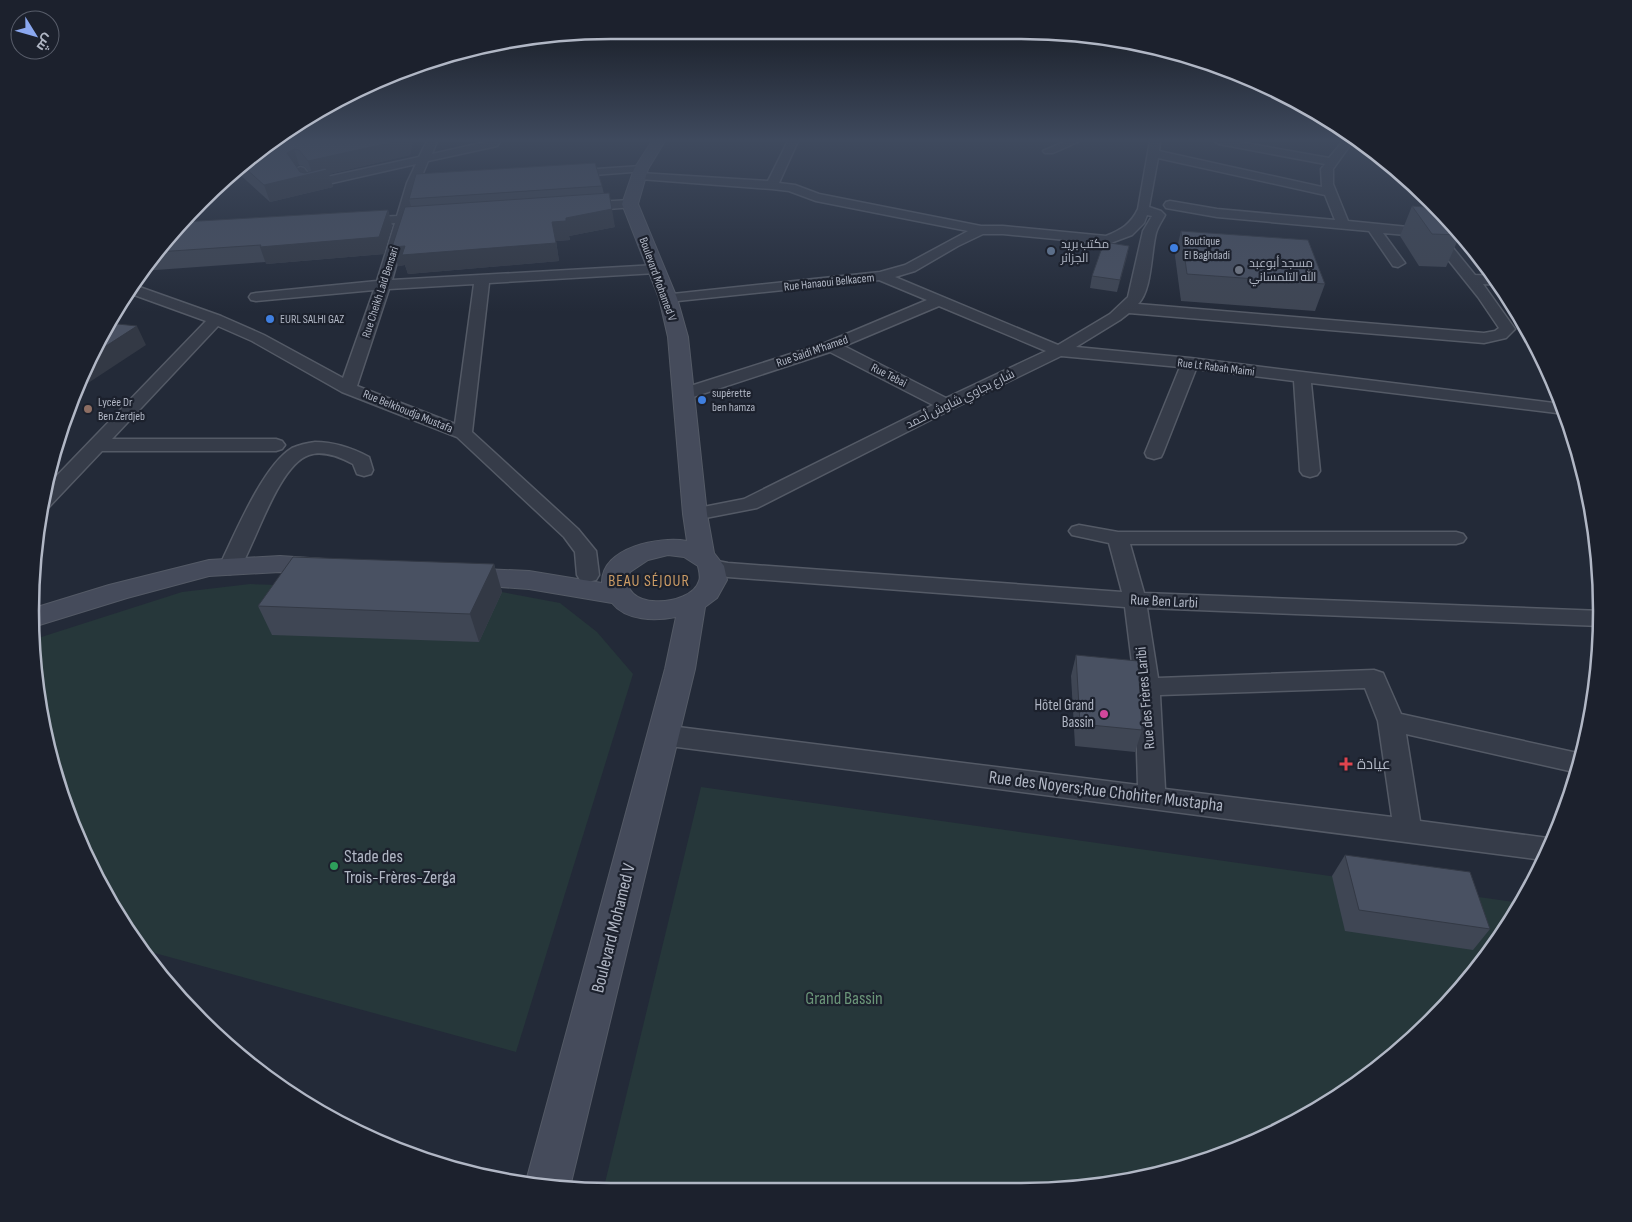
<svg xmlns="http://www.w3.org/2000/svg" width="1632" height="1222" font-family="'Sofia Sans Condensed',Cairo,sans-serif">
  <rect width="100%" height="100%" fill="#232a38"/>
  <g fill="#26373a">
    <polygon points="250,584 502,592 560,603 597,632 633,674 516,1052 140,949 128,934 61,798 31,649 32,640 182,592"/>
    <polygon points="701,787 1521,903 1504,934 1432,1022 1344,1094 1243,1148 1097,1187 604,1187"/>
  </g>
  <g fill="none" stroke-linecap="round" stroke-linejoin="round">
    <defs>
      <g id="street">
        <path d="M 427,141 L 437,141 L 432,154 L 490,141 L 501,141 L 497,146 L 428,161 L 419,183 L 410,215 L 432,213 L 438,217 L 432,221 L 408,223 L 392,280 L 656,265 L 663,269 L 656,273 L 489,283 L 472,432 L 578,529 L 596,551 L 599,575 L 596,580 L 588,582 L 580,580 L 577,575 L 575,552 L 564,537 L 457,437 L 342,392 L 252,341 L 218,326 L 112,439 L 276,439 L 282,441 L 285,445 L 282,449 L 276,451 L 102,451 L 48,508 L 40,510 L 44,489 L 206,321 L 126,292 L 131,284 L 221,316 L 264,335 L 343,378 L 374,290 L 256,301 L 251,300 L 249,297 L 251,294 L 256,293 L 377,281 L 395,223 L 362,226 L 356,222 L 362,218 L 397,216 L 407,183 L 416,164 L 310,188 L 306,187 L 294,170 L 300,167 L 304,168 L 313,180 L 419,157 ZM 474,284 L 455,424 L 357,386 L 389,289 Z"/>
        <path d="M 788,141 L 798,141 L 779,183 L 795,185 L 819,194 L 981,226 L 1003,226 L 1106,236 C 1121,230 1131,224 1138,209 L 1150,141 L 1160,141 L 1159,151 L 1322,187 L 1321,169 L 1325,164 L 1219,144 L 1214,141 L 1234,141 L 1329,158 L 1343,141 L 1353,141 L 1333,169 L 1333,184 L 1348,221 L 1458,232 L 1464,239 L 1445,238 L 1475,275 L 1494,276 L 1501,285 L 1483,284 L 1515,329 L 1506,338 L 1484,343 L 1129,313 L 1120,320 L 1076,347 L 1190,358 L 1562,404 L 1565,414 L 1311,383 L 1320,471 L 1317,475 L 1310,477 L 1303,475 L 1300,471 L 1294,381 L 1196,369 L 1163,453 L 1161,457 L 1154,459 L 1147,457 L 1145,453 L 1180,367 L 1061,356 L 952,409 L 757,508 L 695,520 L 688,518 L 685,514 L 688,510 L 744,499 L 933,405 L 830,352 L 690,398 L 684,399 L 678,398 L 675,394 L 678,390 L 825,343 L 927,300 L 879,280 L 668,302 L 663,301 L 661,298 L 663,295 L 880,272 L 905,265 L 968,231 L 816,201 L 789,191 L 772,189 L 640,179 L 634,176 L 640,173 L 768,181 ZM 1158,158 L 1325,195 L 1335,220 L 1217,209 L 1170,201 L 1166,202 L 1164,205 L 1166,208 L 1217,217 L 1369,231 L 1393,266 L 1398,267 L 1405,263 L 1383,233 L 1430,237 L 1478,297 L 1499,328 L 1495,331 L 1484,333 L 1138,304 C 1152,291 1151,252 1156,233 C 1158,226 1162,221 1165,215 L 1161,211 L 1149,207 ZM 1147,215 L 1152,216 L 1143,231 L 1128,297 L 1110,314 L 1058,345 L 895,277 L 915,271 L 958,246 L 983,234 L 1003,234 L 1108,244 L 1132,235 L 1144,223 ZM 939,306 L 1046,351 L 946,398 L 844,346 Z"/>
        <polygon points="1066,141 1080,141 1053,153 1045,153 1043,151"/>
        <polygon points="641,166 647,169 645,171 568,177 562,174 568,171"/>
        <polygon points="630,200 636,204 634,207 581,211 575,207 581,203"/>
        <path d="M 315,442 C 334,442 352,448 369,457 L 373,470 L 371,474 L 364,476 L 357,474 L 353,464 C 340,457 324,450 309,455 C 278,465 255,545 238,572 L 230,574 L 222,572 L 219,567 C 234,536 263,465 292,448 C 299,445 307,443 315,442 Z"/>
        <path d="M 1079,525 L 1118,532 L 1456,532 L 1463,534 L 1466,538 L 1463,542 L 1456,544 L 1130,544 L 1144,593 L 1602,611 L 1601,626 L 1147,608 L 1158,678 L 1374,670 L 1383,673 L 1401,714 L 1582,754 L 1577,771 L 1574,772 L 1406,734 L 1420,821 L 1555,839 L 1543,860 L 662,745 L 653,742 L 649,735 L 653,728 L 662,725 L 1138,785 L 1135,687 L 1125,607 L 728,577 L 704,572 L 701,567 L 704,562 L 712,560 L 728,563 L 1122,592 L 1109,543 L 1072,535 L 1069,531 L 1072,527 ZM 1365,688 L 1378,721 L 1392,817 L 1165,789 L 1160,695 Z"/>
      </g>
      <g id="secondary">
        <path d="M 652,141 L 665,141 L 648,169 L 638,204 L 677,298 L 688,337 L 707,514 L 714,553 L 724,566 L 727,580 L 717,598 L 705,607 L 695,669 L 570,1187 L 535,1187 L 525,1185 L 665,669 L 676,617 C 655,621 626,621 612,603 L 529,589 L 460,584 L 451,582 L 447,576 L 451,570 L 460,568 L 529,571 L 602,583 C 601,547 660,536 687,541 L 683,514 L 668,337 L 659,298 L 622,204 L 634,169 ZM 668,555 L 684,557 L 698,566 C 699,571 701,577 699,581 C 691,608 615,611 630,572 L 648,560 Z"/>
        <polygon points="280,556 325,559 334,561 338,567 334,573 325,575 280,572 209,576 127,598 33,627 34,608 109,585 209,560"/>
      </g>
    </defs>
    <use href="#street" stroke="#545a66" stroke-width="3"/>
    <use href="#secondary" stroke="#545a66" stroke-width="2"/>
    <use href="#street" fill="#363c49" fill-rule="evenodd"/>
    <use href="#secondary" fill="#454b5b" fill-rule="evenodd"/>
  </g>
  <g fill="#3f4654" fill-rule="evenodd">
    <path d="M 278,141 L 413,141 L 410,155 L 329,174 L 333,187 L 270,202 L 237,172 ZM 299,165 L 304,166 L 309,172 L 305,173 L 300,172 L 296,167 Z"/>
    <polygon points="1365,144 1374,150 1396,169 1362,153"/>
    <polygon points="602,186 604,194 615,227 569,236 570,240 556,241 559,261 408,274 405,265 398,266 411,206 409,199"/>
    <polygon points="200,200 192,220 189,220 189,222 388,210 392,226 384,254 266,264 266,262 142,271"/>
    <polygon points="1412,206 1460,235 1446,267 1419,266 1400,236"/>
    <polygon points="1181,231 1325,284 1315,311 1181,301 1175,256"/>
    <polygon points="1129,246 1117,292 1090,288 1092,276"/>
    <polygon points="494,564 502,592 479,642 272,635 258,606"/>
    <polygon points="1076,655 1142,730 1135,752 1075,746 1071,676"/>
    <polygon points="1345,855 1490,929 1473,950 1345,931 1332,876"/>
  </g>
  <g fill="#333945">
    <polygon points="398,141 413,141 410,155 329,174 333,187 270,202 264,185 312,173 308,161"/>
    <polygon points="294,149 299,165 292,170 287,153"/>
    <polygon points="211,192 192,220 189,220 186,228 176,229 200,200"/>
    <polygon points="612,209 615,227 569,236 570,240 556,241 559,261 408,274 405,265 398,266 392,247 552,222 566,218"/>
    <polygon points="388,210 392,226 384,254 266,264 260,247"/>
    <polygon points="1129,246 1127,257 1117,292 1120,280"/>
    <polygon points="137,326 146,345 79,389 78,388 89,357"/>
    <polygon points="494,564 502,592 479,642 470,614"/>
  </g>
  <g fill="#495162" stroke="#333945">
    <polygon points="278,141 398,141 308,161 299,150 294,149 287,153 300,172 305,173 325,168 327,170 264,185 244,167"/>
    <polygon points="595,163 602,186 409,199 416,174"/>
    <polygon points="609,193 612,209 566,218 566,221 552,222 556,243 402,255 405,246 392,247 405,207"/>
    <polygon points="1412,206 1438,208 1460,235 1432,234"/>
    <polygon points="388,210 379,237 260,247 261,245 157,252 182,222"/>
    <polygon points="1181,231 1308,240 1325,284 1187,274"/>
    <polygon points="1104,242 1129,246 1120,280 1092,276"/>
    <polygon points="108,323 137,326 89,357 90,354"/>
    <polygon points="293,557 494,564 470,614 258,606"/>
    <polygon points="1076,655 1138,661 1142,730 1080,724"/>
    <polygon points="1345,855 1470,872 1490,929 1359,910"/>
  </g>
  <linearGradient id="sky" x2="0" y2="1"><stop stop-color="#13171f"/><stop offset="0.45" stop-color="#3f4a5e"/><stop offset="1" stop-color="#3f4a5e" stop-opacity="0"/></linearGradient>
  <rect width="1632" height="312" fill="url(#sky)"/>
  <g fill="#3f7fe0" stroke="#1c212d" stroke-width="2">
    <circle cx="1174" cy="248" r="5"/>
    <circle cx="270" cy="319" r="5"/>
    <circle cx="702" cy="400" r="5"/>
  </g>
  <circle fill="#5c6f8a" stroke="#1c212d" stroke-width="2" cx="1051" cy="251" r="5"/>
  <circle fill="#6b7280" stroke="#1c212d" stroke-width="2" cx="1239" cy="270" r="5"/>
  <circle fill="#8d6e63" stroke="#1c212d" stroke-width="2" cx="88" cy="409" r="5"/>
  <circle fill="#d1479c" stroke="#1c212d" stroke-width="2" cx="1104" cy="714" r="5"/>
  <path fill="#e0444e" stroke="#1c212d" stroke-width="2" d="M1343.5 756.5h5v5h5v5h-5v5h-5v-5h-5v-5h5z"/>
  <circle fill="#2e9e5b" stroke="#1c212d" stroke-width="2" cx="334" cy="866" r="5"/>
  <g text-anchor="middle" stroke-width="4.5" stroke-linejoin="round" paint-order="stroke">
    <g font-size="12" fill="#b1b7c5" stroke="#1c212d" text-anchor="start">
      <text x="1184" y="245">Boutique<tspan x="1184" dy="14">El Baghdadi</tspan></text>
      <text x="1061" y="248">مكتب بريد<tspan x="1061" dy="14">الجزائر</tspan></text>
      <text x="1249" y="267">مسجد أبوعبد<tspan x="1249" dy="14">الله التلمساني</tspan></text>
      <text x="280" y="323">EURL SALHI GAZ</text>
      <text x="712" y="397">supérette<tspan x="712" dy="14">ben hamza</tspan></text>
      <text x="98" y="406">Lycée Dr<tspan x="98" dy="14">Ben Zerdjeb</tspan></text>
    </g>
    <g font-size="12" fill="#b1b7c5" stroke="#1c212d">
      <text transform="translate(658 279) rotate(70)" y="4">Boulevard Mohamed V</text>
      <text transform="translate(829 282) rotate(-6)" y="4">Rue Hanaoui Belkacem</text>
      <text transform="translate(380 292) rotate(-72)" y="4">Rue Cheikh Laid Bensari</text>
      <text transform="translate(812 351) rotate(-19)" y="4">Rue Saidi M'hamed</text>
      <text transform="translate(1216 367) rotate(7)" y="4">Rue Lt Rabah Maimi</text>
      <text transform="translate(889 375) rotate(27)" y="4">Rue Tebai</text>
      <text transform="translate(960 399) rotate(-26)" y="4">شارع بجاوي شاوش أحمد</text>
      <text transform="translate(408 411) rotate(22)" y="4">Rue Belkhoudja Mustafa</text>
    </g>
    <g font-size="15" fill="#b1b7c5" stroke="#1c212d">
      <text transform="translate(1164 601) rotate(3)" y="5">Rue Ben Larbi</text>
      <text transform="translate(1145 698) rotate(-95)" y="5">Rue des Frères Laribi</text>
    </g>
    <g font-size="15" fill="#b1b7c5" stroke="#1c212d" text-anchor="end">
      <text x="1094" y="710">Hôtel Grand<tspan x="1094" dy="17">Bassin</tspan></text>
      <text x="1357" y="769" text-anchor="start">عيادة</text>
    </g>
    <g font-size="16" letter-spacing="1" fill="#cc9c65" stroke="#1c212d">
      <text x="649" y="586">BEAU SÉJOUR</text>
    </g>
    <g font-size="18" fill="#b1b7c5" stroke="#1c212d">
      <text transform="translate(1106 791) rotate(7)" y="6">Rue des Noyers;Rue Chohiter Mustapha</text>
      <text transform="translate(613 928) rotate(-76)" y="6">Boulevard Mohamed V</text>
    </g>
    <g font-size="18" fill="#b1b7c5" stroke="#1c212d" text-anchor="start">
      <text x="344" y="862">Stade des<tspan x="344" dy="21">Trois-Frères-Zerga</tspan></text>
    </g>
    <g font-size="18" fill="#6a9478" stroke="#1c212d">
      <text x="844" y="1004">Grand Bassin</text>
    </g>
  </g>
  <path d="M0 0H1632V1222H0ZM611 39H1021A572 572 0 0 1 1593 611V611A572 572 0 0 1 1021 1183H611A572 572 0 0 1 39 611V611A572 572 0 0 1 611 39Z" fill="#1c212d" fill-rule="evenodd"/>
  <path fill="none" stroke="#b1b7c5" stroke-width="2.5" d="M611 39H1021A572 572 0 0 1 1593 611V611A572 572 0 0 1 1021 1183H611A572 572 0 0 1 39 611V611A572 572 0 0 1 611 39Z"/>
  <g transform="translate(35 35) rotate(127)"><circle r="24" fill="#1c212d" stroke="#585d6a"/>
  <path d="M0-4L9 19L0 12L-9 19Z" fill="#8ba8f0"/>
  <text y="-8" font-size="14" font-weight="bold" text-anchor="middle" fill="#b1b7c5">ش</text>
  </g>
</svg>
